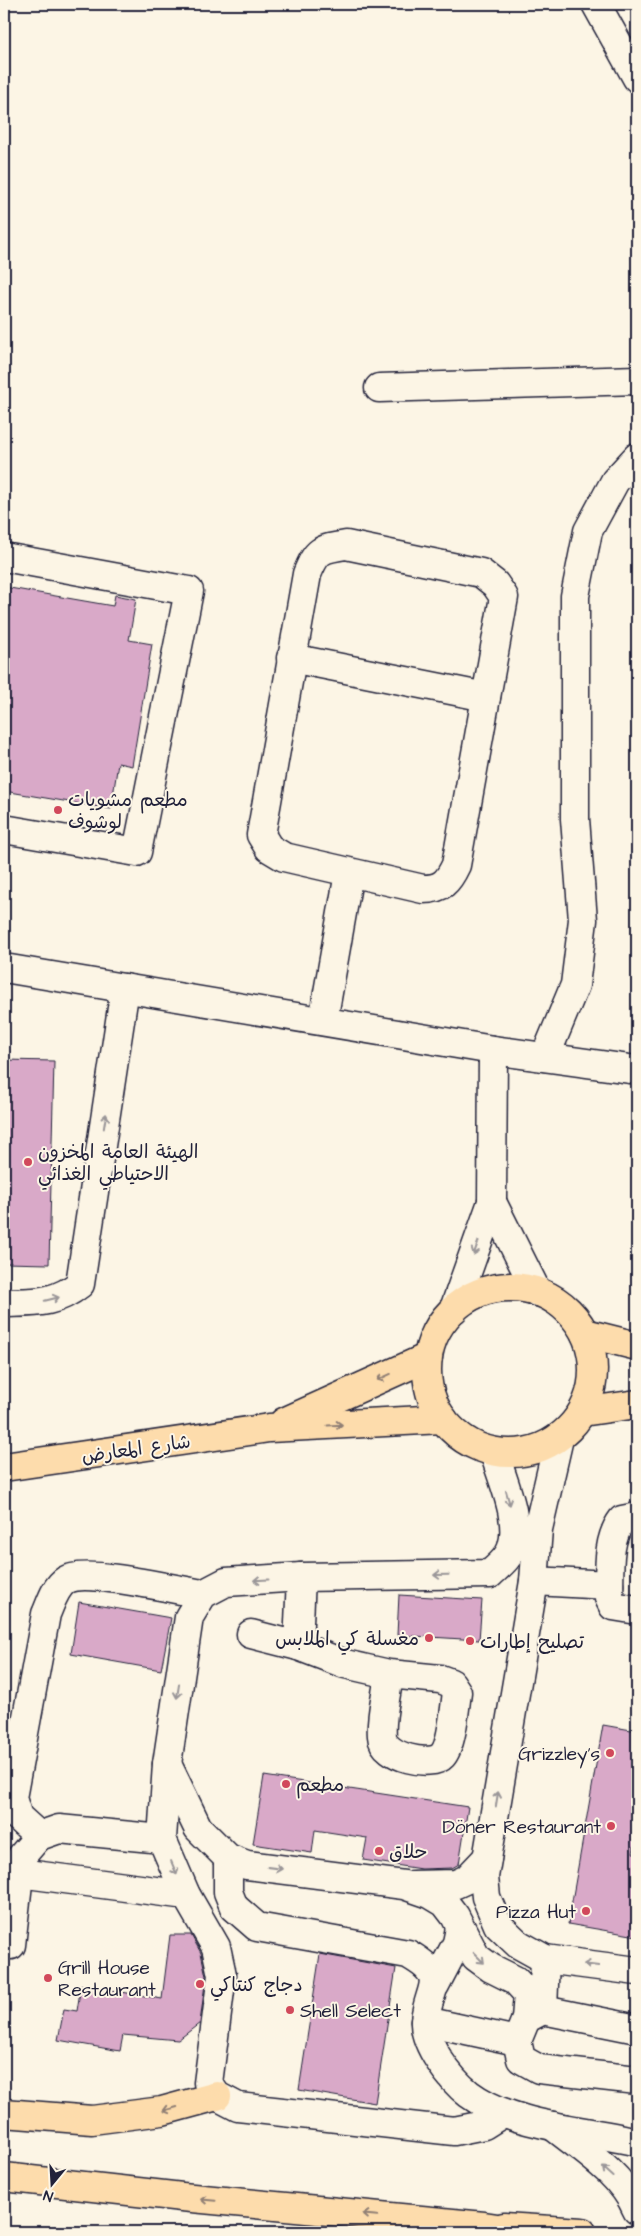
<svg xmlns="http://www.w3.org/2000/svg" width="641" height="2236" font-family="'Architects Daughter','Playpen Sans Arabic',sans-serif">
  <rect width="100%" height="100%" fill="#fcf5e5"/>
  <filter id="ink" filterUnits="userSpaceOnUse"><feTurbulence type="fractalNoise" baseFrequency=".02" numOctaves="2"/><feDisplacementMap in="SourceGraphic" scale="10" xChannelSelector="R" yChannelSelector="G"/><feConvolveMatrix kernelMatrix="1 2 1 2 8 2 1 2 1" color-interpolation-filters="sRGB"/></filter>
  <g filter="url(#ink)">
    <g fill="#d9a9c8" stroke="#22223b">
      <polygon points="4,587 113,606 115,595 136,599 129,640 152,644 132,766 118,763 111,809 4,791"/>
      <polygon points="4,1060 54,1061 49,1264 4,1263"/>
      <polygon points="399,1595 482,1600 479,1640 397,1635"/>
      <polygon points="79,1602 171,1618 161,1670 71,1654"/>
      <polygon points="603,1725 637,1731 637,1830 633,1853 637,1854 637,1936 568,1924"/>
      <polygon points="264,1776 468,1807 459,1864 452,1868 421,1869 363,1860 367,1838 315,1830 312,1853 253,1844"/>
      <polygon points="170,1935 191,1935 201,1953 206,1976 200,2023 178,2040 123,2035 120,2051 58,2040 64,2009 77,2011 81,1985 162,1999"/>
      <polygon points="320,1954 396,1968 375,2103 299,2090"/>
    </g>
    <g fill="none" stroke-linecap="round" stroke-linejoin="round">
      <defs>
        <g id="minor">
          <polyline points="596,4 637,78"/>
          <polyline points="379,388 637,380"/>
          <path d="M 346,545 L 481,573 L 495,584 L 504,597 L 456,865 C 448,882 442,889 423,889 L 284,857 L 269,848 L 261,835 L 307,574 C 317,550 320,549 346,545 Z"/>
          <polyline points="4,557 189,591 137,852 4,829"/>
          <polyline points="291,658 486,697"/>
          <polyline points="4,968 493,1050 637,1070"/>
          <polyline points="323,1021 349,873"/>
          <polyline points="545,1057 575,985 583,920 575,819 575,596 588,531 615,481 637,457"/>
          <polyline points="492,1202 537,1292"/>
          <path d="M 4,1303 C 35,1302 55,1304 80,1284 L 125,988"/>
          <polyline points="454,1309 492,1202 493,1050"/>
          <polyline points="559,1438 538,1529 534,1581 484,1877 486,1897 498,1925 518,1944 545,1959 637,1971"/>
          <path d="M 494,1452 C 502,1479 521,1520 512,1547 C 509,1559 498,1566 490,1574 L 301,1577 L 226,1582 L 203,1594 L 189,1617 L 167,1764 L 162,1839 L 186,1895 L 216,1947 L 222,1975 L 208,2083 L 217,2096 L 238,2107 L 454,2131 L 484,2125 L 503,2113"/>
          <path d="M 637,1517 L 622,1520 C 606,1541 610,1572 609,1598 L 613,1606 L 637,1610"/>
          <polyline points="534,1581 609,1585"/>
          <path d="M 251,1634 L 298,1646 L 345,1664 L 389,1674 L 440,1679 L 451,1683 L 457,1692 C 455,1706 452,1746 442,1756 C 432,1767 383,1758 382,1736 C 380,1717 387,1694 389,1674"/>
          <polyline points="298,1646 301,1577"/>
          <polyline points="167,1764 198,1828 228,1858 247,1865 404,1885 430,1894 445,1903 455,1916 476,1957 491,1968 515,1980 528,1994 526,2019"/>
          <path d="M 39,1836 L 18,1817 L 12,1798 L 46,1614 C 51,1603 55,1587 66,1580 C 85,1568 177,1590 203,1594"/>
          <path d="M 228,1858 L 228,1892 L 234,1907 L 257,1927 L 408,1954 C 450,1978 429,1985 425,2020 C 423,2044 451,2080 469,2094 C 513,2127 585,2129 637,2142"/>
          <polyline points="4,1871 186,1895"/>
          <polyline points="413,1885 456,1884 467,1879 487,1858"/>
          <polyline points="11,1945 21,1857 39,1836 59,1829 162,1839"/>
          <polyline points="545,1959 543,2010 526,2019 517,2041 521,2059 539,2069 637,2080"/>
          <polyline points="435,1985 457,1943 460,1928"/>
          <polyline points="543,2010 637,2029"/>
          <polyline points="425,2021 517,2041"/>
          <path d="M 553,2126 C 582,2149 622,2174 637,2210"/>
        </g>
        <g id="major">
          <circle cx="510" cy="1370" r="83"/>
          <polyline points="585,1333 637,1346"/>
          <polyline points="582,1412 637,1404"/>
          <polyline points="284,1422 428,1357"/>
          <polyline points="4,1467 269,1428 443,1419"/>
        </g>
        <g id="highway">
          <polyline points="4,2113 92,2120 162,2111 217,2096"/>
          <polyline points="4,2177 182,2197 484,2226 523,2232"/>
          <polyline points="504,2227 582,2232"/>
        </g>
      </defs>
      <use href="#minor" stroke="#22223b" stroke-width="31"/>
      <use href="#major" stroke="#22223b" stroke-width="31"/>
      <use href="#highway" stroke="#22223b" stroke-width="31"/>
      <use href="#minor" stroke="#fcf5e5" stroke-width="28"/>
      <use href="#major" stroke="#fddcac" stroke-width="28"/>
      <use href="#highway" stroke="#fddcac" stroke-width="28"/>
    </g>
    <defs><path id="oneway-shaft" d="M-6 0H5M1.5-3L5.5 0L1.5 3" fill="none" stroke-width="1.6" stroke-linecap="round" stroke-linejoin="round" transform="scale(1.25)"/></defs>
    <g stroke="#9a9698">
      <use href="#oneway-shaft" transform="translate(105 1121) rotate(-81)"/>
      <use href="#oneway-shaft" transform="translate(476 1248) rotate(110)"/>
      <use href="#oneway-shaft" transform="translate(52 1299) rotate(-14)"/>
      <use href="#oneway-shaft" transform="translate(508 1498) rotate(74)"/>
      <use href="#oneway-shaft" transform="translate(441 1575) rotate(179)"/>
      <use href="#oneway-shaft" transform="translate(261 1580) rotate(177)"/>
      <use href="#oneway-shaft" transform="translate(178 1691) rotate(99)"/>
      <use href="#oneway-shaft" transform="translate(497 1799) rotate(-81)"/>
      <use href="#oneway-shaft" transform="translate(174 1868) rotate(67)"/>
      <use href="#oneway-shaft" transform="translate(275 1868) rotate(7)"/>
      <use href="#oneway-shaft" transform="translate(479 1958) rotate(45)"/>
      <use href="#oneway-shaft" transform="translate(591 1965) rotate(-173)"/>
      <use href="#oneway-shaft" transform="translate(608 2172) rotate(-138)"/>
    </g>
    <g stroke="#907f74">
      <use href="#oneway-shaft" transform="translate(384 1377) rotate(156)"/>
      <use href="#oneway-shaft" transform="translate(335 1425) rotate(-3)"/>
      <use href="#oneway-shaft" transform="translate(170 2109) rotate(165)"/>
      <use href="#oneway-shaft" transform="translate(208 2200) rotate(-175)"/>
      <use href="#oneway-shaft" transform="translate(370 2215) rotate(-175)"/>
    </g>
  </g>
  <g fill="#d1495b" stroke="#fcf5e5" stroke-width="2">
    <circle cx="58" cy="810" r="5"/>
    <circle cx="28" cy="1162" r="5"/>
    <circle cx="429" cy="1638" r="5"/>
    <circle cx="470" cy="1641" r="5"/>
    <circle cx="610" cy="1753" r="5"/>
    <circle cx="286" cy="1784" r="5"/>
    <circle cx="611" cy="1826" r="5"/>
    <circle cx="379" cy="1851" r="5"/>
    <circle cx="586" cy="1911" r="5"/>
    <circle cx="48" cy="1978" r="5"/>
    <circle cx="200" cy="1984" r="5"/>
    <circle cx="290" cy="2010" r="5"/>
  </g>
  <g text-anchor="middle" stroke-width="4" stroke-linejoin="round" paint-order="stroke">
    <g font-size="19" fill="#22223b" stroke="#fcf5e5" text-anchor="start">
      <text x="68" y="806">مطعم مشويات<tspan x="68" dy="22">لوشوف</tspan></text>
      <text x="38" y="1158">الهيئة العامة المخزون<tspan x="38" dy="22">الاحتياطي الغذائي</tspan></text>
      <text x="419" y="1645" text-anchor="end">مغسلة كي الملابس</text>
      <text x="480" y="1648">تصليح إطارات</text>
      <text x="600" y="1760" text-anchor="end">Grizzley's</text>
      <text x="296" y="1791">مطعم</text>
      <text x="601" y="1833" text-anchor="end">Döner Restaurant</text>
      <text x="389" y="1858">حلاق</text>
      <text x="576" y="1918" text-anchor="end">Pizza Hut</text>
      <text x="58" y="1974">Grill House<tspan x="58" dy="22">Restaurant</tspan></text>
      <text x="210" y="1991">دجاج كنتاكي</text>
      <text x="300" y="2017">Shell Select</text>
    </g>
    <g font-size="19" fill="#22223b" stroke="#fcf5e5">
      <text transform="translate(136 1448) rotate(-8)" y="7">شارع المعارض</text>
    </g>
  </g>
  <rect width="641" height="2236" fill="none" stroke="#fcf5e5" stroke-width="20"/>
  <rect x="10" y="10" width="621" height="2216" fill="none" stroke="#22223b" stroke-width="2" filter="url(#ink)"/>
  <g transform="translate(52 2184) rotate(198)" stroke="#fcf5e5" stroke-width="4" paint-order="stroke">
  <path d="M0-4L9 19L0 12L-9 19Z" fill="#22223b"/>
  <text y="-8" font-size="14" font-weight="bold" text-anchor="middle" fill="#22223b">N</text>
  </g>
</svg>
